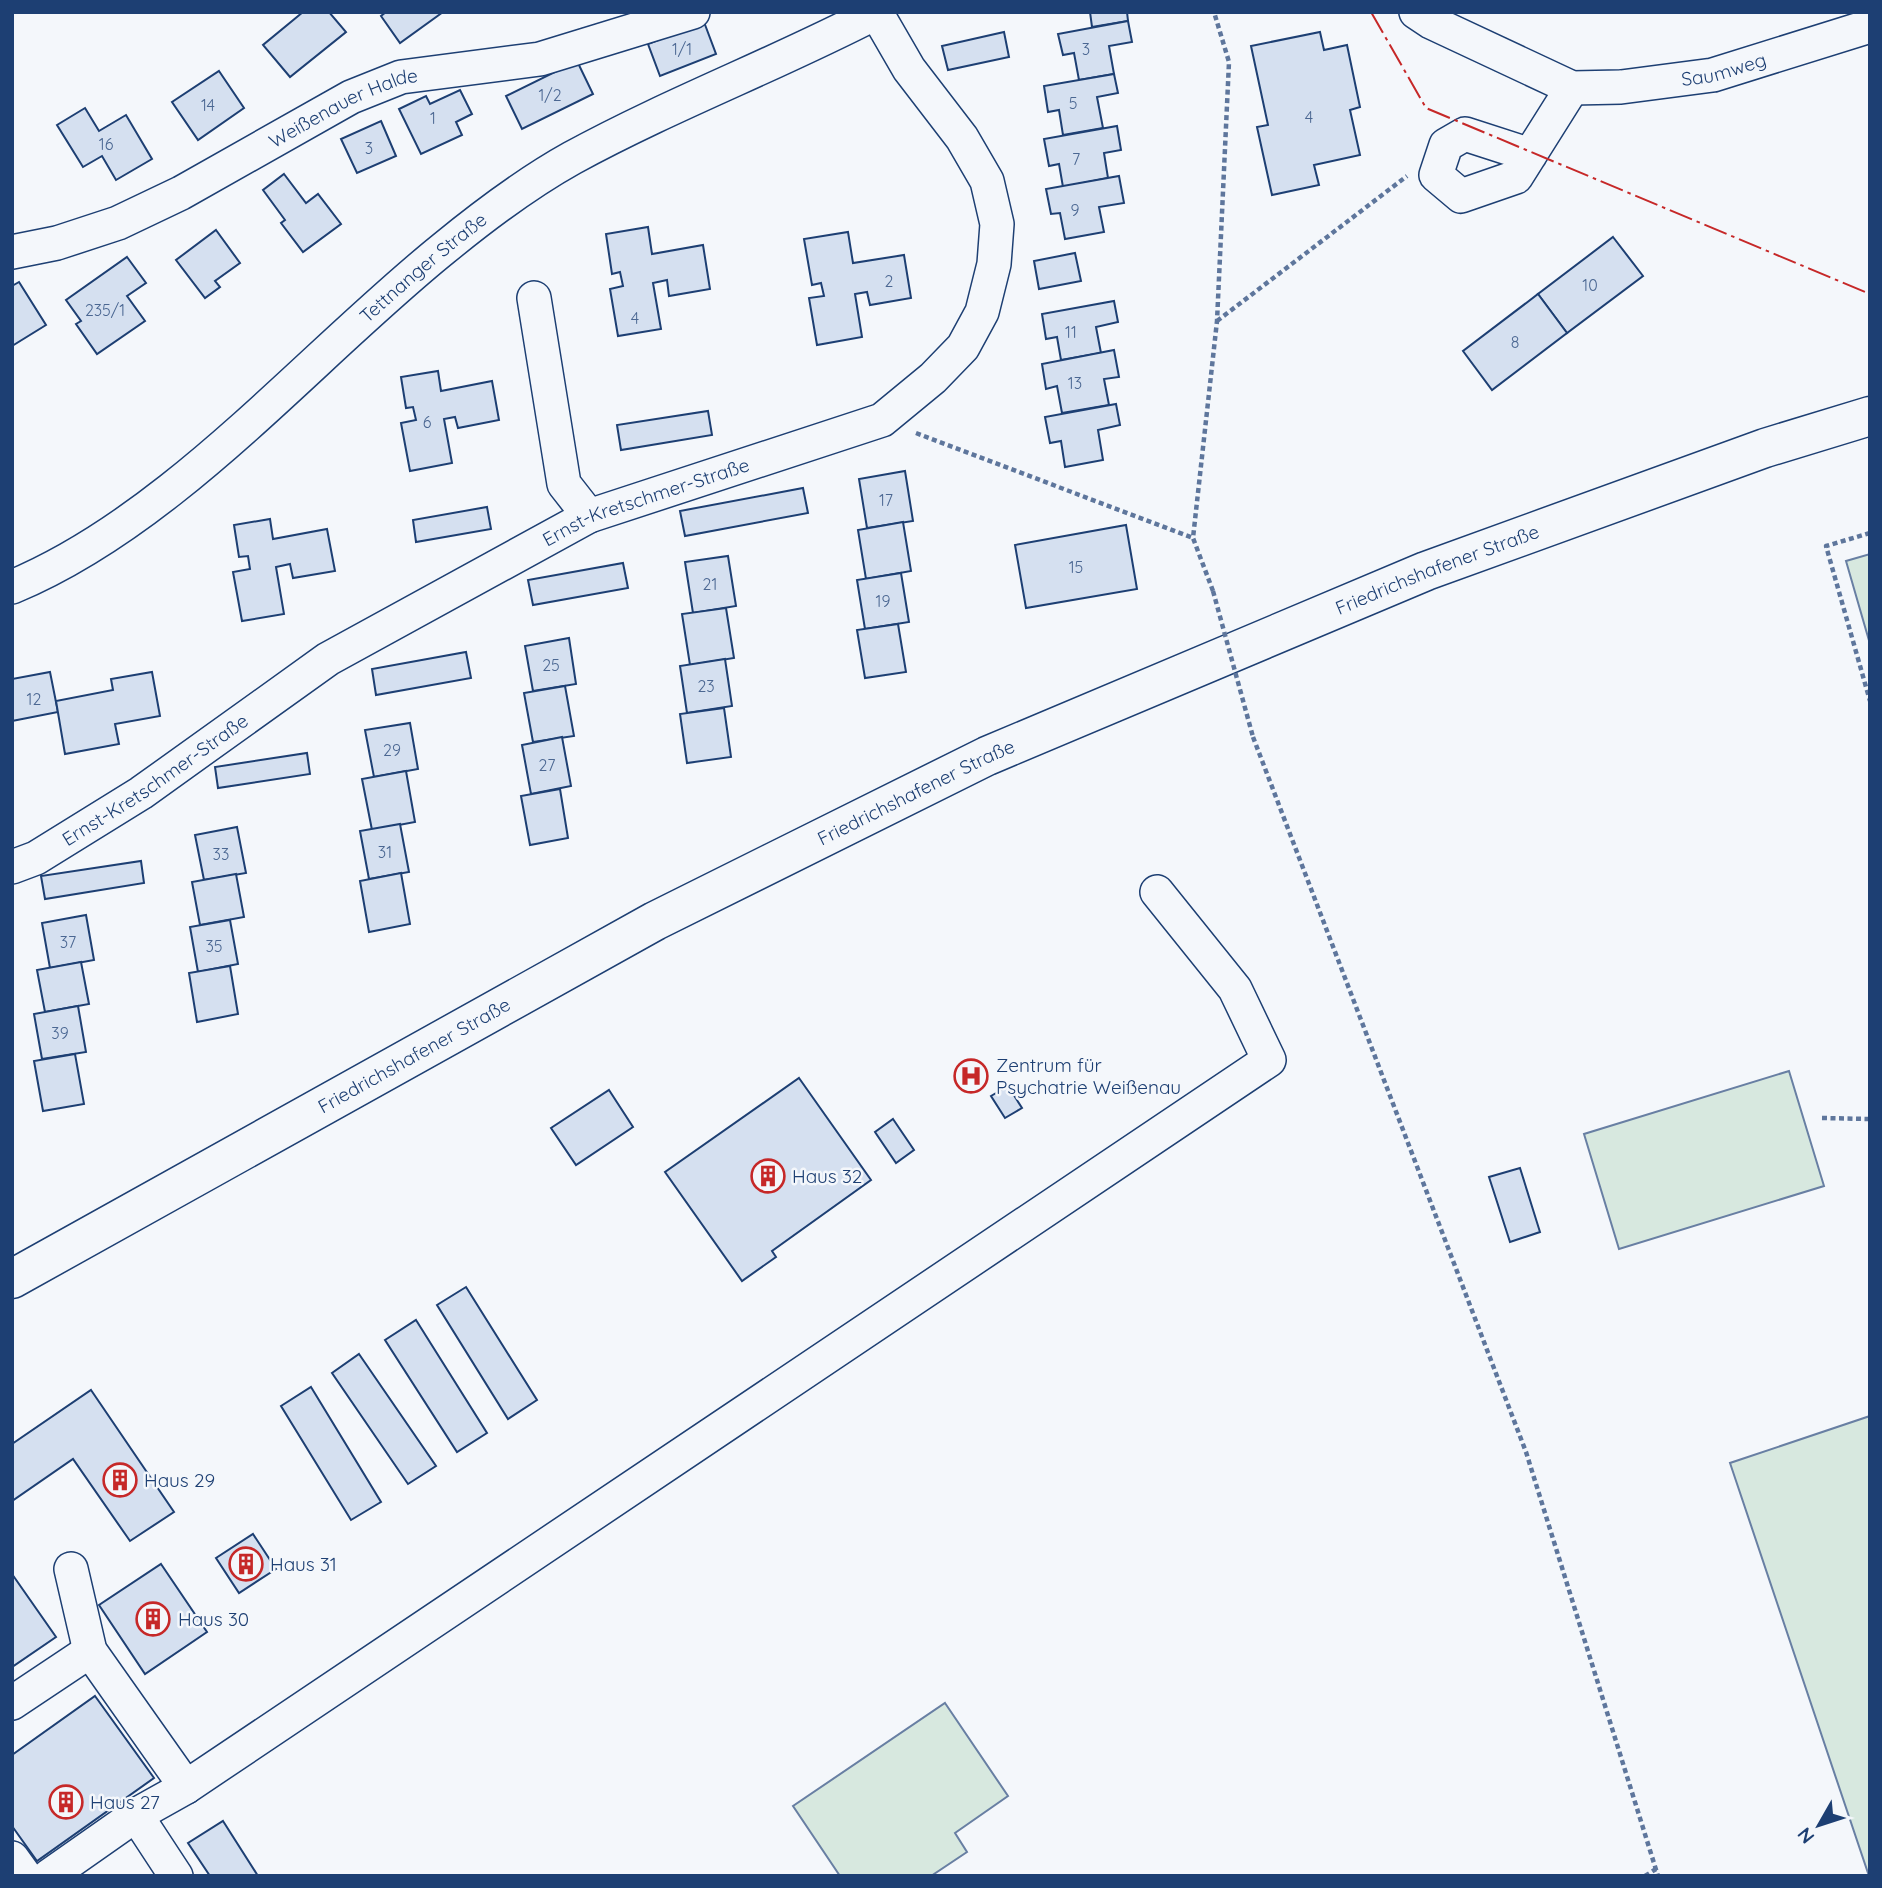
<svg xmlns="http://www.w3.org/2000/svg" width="1882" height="1888" font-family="Quicksand,sans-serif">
  <rect width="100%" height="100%" fill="#f4f7fb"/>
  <g fill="#d7e8df" stroke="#687fa3" stroke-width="2">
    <polygon points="1870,554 1870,644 1846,561"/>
    <polygon points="1789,1071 1824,1186 1619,1249 1584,1134"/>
    <polygon points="1870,1416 1870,1876 1869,1876 1730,1463"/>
    <polygon points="945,1703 1008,1796 955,1833 967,1852 931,1876 840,1876 793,1806"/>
  </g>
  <g fill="#d5e0f0" stroke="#1d3f73" stroke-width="2">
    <polygon points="303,12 329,12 346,32 290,77 263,45"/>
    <polygon points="386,12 443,12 400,43 381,16"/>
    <polygon points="1090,12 1127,12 1128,21 1092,27"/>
    <polygon points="1128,21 1132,42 1109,46 1114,74 1079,80 1074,53 1063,55 1058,34"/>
    <polygon points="704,22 716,54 660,76 648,44"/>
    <polygon points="1004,32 1009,57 948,70 942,46"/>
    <polygon points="1320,32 1324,50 1347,45 1360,107 1350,110 1360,155 1314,165 1319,185 1272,195 1257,127 1268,125 1251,46"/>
    <polygon points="577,61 593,94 522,129 506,96"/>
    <polygon points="219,71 244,108 198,140 172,102"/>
    <polygon points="1114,74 1118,93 1097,97 1103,128 1063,135 1059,110 1048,112 1044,86"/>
    <polygon points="460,90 472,114 456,122 462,135 421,154 399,109 426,96 430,104"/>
    <polygon points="85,108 99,131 126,115 152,159 116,180 102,156 83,167 57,125"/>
    <polygon points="381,121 396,156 357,173 341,139"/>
    <polygon points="1117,126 1121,150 1104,153 1108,178 1063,187 1059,164 1049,166 1044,139"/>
    <polygon points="284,174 306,203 318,194 341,224 303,252 281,223 285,220 263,190"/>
    <polygon points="1119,176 1124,203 1099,207 1104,232 1065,239 1060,213 1051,214 1046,189"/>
    <polygon points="648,227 652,254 703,245 710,289 669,296 667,280 653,283 661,329 618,336 610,289 623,286 620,272 612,274 606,234"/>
    <polygon points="216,230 240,263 215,281 220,287 205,298 176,260"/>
    <polygon points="848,232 853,263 904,255 911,298 870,305 867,292 855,294 862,337 817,345 809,298 824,296 821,283 812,285 804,239"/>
    <polygon points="1613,237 1643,276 1567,333 1538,294"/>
    <polygon points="1075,253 1081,281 1039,289 1034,261"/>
    <polygon points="127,257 146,283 127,296 145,321 97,354 76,324 81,321 66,300"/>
    <polygon points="19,282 46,325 12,346 12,286"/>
    <polygon points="1538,294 1567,333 1492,390 1463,351"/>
    <polygon points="1114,301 1118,322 1096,327 1101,353 1061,360 1057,337 1046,339 1042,314"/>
    <polygon points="1114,350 1119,377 1104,379 1109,405 1062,413 1057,386 1046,389 1042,364"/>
    <polygon points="438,371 441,391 492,381 499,420 458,428 455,417 444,419 452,463 410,471 401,423 416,420 413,407 406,408 401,377"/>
    <polygon points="1116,404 1120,425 1098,430 1103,460 1065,467 1061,441 1050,443 1045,417"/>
    <polygon points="708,411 712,435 621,450 617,425"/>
    <polygon points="905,471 913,521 867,528 859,479"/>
    <polygon points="803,488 808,513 685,536 680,511"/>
    <polygon points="487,507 491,529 416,542 413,520"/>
    <polygon points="270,519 273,539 327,529 335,571 293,578 290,564 276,567 284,614 242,621 233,572 250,569 248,556 239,557 234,525"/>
    <polygon points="903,522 911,571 866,579 858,530"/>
    <polygon points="1126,525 1137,589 1026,608 1015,545"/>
    <polygon points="728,556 736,606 693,613 685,562"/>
    <polygon points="623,563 628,588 533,605 528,580"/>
    <polygon points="901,573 909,622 865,629 857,580"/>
    <polygon points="726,608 734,658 690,665 682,614"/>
    <polygon points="898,624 906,672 865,678 857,630"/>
    <polygon points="569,638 576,684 533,691 525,646"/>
    <polygon points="466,652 471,678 376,695 372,669"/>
    <polygon points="725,659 732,706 687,713 680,666"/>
    <polygon points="50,672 58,712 12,721 12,679"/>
    <polygon points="152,672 160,716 115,724 119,744 65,754 56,701 113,690 111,679"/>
    <polygon points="565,686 574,736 533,742 524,693"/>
    <polygon points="724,708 731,757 687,763 680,714"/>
    <polygon points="410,723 418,769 374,777 365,730"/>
    <polygon points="562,737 571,786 531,794 522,745"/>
    <polygon points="307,753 310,774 218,788 215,767"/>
    <polygon points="406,771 415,822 372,830 362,779"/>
    <polygon points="560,789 568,838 530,845 521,796"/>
    <polygon points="400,824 409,872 369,879 360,831"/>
    <polygon points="237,827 246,873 204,880 195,835"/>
    <polygon points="141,861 144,883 45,899 41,876"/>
    <polygon points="401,873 410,924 369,932 360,881"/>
    <polygon points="236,874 244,917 200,925 192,882"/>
    <polygon points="86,915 94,960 50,968 42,923"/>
    <polygon points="230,920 238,964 198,972 190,927"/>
    <polygon points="81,962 89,1004 45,1012 37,970"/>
    <polygon points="230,966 238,1014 197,1022 189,973"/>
    <polygon points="78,1006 86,1052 42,1059 34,1014"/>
    <polygon points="75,1054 84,1104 43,1111 34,1061"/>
    <polygon points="799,1078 871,1180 772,1251 776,1257 742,1281 665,1172"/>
    <polygon points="1008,1086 1022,1108 1005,1118 991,1096"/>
    <polygon points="609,1090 633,1127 576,1165 551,1128"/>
    <polygon points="893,1119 914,1150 896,1163 875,1132"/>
    <polygon points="1520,1168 1540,1232 1510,1242 1489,1177"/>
    <polygon points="466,1287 537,1400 508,1419 437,1305"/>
    <polygon points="416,1320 487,1433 457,1452 385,1340"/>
    <polygon points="359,1354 436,1466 408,1484 332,1373"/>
    <polygon points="311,1387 381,1502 351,1520 281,1406"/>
    <polygon points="91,1390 174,1512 130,1541 73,1459 12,1501 12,1444"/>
    <polygon points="253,1534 276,1569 239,1593 216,1558"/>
    <polygon points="161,1564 207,1632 145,1674 99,1605"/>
    <polygon points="12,1574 56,1637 12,1667"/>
    <polygon points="95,1696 154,1778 37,1861 12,1826 12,1755"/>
    <polygon points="223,1821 258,1876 210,1876 188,1843"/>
  </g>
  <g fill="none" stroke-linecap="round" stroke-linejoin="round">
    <defs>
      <g id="minor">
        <path id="s1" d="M 1416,12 L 1431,22 L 1572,88 L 1621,87 L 1713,75 L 1870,26"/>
        <polyline points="1530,155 1465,134 1446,145 1436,175 1461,196 1516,177 1572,88"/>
        <path id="s2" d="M 12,252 L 57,243 L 118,223 L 181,193 L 351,97 L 401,77 L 540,59 L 693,12"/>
        <polyline points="534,298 564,484 589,516"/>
        <path id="s3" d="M 12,587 C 173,520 308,358 443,249 C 482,217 527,183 572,158 C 671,104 777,64 877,12"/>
        <path id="s4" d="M 12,867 L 36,858 L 141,793 L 328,659 L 589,516 L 882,420 L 933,378 L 963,347 L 982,312 L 994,264 L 997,224 L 987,181 L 962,138 L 909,69 L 876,12"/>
        <polyline points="71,1569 90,1651 186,1787"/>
        <polyline points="12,1703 90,1651"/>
        <polyline points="136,1815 176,1876"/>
        <polyline points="12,1858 25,1876"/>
        <polyline points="49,1876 136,1815 186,1787 1269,1060 1235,989 1157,892"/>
      </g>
      <g id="major">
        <path id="s5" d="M 12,1279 L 655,921 L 987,756 L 1426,571 L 1765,448 L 1870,416"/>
      </g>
    </defs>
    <use href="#minor" stroke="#1d3f73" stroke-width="36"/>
    <use href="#major" stroke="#1d3f73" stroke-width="41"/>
    <g stroke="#5e769c" stroke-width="4.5" stroke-dasharray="5 3.5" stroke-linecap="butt">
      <polyline points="1217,321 1407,176"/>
      <polyline points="916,433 1193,538"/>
      <polyline points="1870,533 1826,546 1870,701"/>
      <polyline points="1213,591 1193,538 1217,321 1229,62 1214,12"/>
      <polyline points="1253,737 1526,1452 1658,1876"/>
      <polyline points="1822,1118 1870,1119"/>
      <polyline points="1645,1876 1656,1869"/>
    </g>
    <use href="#minor" stroke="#f4f7fb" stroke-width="33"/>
    <use href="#major" stroke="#f4f7fb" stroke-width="38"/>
    <polyline stroke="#5e769c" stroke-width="4.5" stroke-dasharray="5 3.5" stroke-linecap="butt" points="1213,591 1253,737"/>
    <polyline stroke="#c62828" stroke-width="2" stroke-dasharray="24 5 3.5 5" stroke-linecap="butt" points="1371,12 1426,108 1870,294"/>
  </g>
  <defs>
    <symbol id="hospital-ring" viewBox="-11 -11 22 22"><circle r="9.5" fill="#f4f7fb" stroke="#c62828" stroke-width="1.5"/><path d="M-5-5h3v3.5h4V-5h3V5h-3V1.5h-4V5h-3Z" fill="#c62828"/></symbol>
    <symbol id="building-ring" viewBox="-11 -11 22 22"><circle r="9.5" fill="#f4f7fb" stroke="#c62828" stroke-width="1.5"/><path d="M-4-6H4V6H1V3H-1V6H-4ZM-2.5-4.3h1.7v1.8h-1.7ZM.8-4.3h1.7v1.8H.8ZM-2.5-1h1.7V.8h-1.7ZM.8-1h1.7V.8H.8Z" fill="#c62828"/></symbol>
  </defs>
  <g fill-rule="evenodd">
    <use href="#hospital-ring" x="952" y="1057" width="38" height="38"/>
    <use href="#building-ring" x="749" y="1157" width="38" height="38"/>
    <use href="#building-ring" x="101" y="1461" width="38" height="38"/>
    <use href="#building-ring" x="227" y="1545" width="38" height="38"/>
    <use href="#building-ring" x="134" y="1600" width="38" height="38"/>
    <use href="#building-ring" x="47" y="1783" width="38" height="38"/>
  </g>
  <g text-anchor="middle" stroke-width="5" stroke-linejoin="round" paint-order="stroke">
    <g font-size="16" fill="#4b6792">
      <text x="682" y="55">1/1</text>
      <text x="1086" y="55">3</text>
      <text x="550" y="101">1/2</text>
      <text x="1073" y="109">5</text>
      <text x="208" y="111">14</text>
      <text x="1309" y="123">4</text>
      <text x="433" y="124">1</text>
      <text x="106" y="150">16</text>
      <text x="369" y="154">3</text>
      <text x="1076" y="165">7</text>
      <text x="1075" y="216">9</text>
      <text x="889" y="287">2</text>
      <text x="1590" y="291">10</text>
      <text x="105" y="316">235/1</text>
      <text x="635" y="324">4</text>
      <text x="1071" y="338">11</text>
      <text x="1515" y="348">8</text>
      <text x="1075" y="389">13</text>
      <text x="427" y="428">6</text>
      <text x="886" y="506">17</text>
      <text x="1076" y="573">15</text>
      <text x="710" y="590">21</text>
      <text x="883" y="607">19</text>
      <text x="551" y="671">25</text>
      <text x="706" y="692">23</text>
      <text x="34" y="705">12</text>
      <text x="392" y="756">29</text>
      <text x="547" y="771">27</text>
      <text x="385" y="858">31</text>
      <text x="221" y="860">33</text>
      <text x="68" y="948">37</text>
      <text x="214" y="952">35</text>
      <text x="60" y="1039">39</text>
    </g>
    <g font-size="19" fill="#1d3f73" stroke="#f4f7fb">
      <text dy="7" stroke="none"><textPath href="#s1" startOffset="327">Saumweg</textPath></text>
      <text dy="7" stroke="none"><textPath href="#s2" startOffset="364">Weißenauer Halde</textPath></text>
      <text dy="7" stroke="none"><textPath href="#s3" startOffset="523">Tettnanger Straße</textPath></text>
      <text dy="7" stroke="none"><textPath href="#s4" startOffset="735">Ernst-Kretschmer-Straße</textPath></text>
      <text dy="7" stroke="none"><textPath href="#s5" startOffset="1594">Friedrichshafener Straße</textPath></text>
      <text dy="7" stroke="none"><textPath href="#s4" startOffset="168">Ernst-Kretschmer-Straße</textPath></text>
      <text dy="7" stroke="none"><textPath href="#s5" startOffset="1027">Friedrichshafener Straße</textPath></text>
      <text dy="7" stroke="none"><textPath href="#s5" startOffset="460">Friedrichshafener Straße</textPath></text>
    </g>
    <g font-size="19" fill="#1d3f73" stroke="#f4f7fb" text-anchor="start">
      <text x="996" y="1072">Zentrum für<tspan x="996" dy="22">Psychatrie Weißenau</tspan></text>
      <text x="792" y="1183">Haus 32</text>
      <text x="144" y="1487">Haus 29</text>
      <text x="270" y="1571">Haus 31</text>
      <text x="178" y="1626">Haus 30</text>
      <text x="90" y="1809">Haus 27</text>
    </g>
  </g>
  <rect width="1882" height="1888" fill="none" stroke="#1d3f73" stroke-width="28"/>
  <g transform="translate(1819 1825) rotate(231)" stroke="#f4f7fb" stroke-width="5" paint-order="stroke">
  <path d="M0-5L12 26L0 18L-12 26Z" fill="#1d3f73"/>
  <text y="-10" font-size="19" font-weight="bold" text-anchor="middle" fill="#1d3f73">N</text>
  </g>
</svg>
